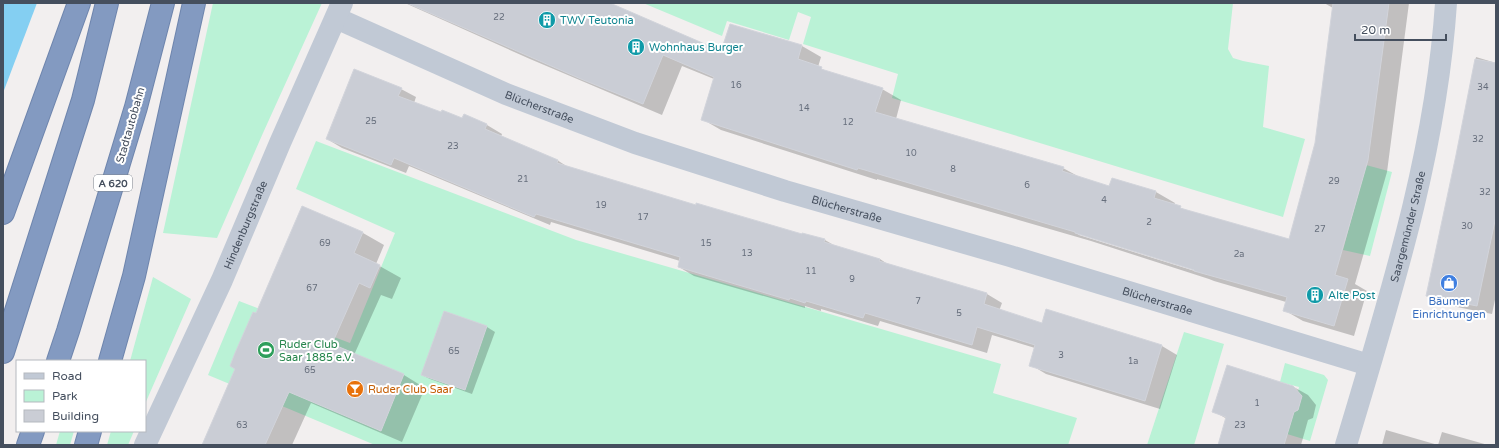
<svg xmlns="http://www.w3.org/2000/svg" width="1499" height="448" font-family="'Varela Round',sans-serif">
  <rect width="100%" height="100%" fill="#f2efef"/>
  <g fill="#baf2d6">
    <polygon points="213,3 322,3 263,133 217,238 163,233"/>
    <polygon points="643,3 1233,3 1228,49 1233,58 1243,61 1269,66 1263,127 1305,139 1283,217 892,98 898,74 803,44 811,17 798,12 789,40 727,21 722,36"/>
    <polygon points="316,141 576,240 1001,364 993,393 1077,418 1068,445 375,445 208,375 239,301 350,343 395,233 296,189"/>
    <polygon points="1366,165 1392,172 1370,256 1343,250"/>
    <polygon points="153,277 191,299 145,404 145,361 130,361"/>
    <polygon points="1184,332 1224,344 1194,445 1147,445"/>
    <polygon points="1285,363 1324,375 1328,380 1310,441 1287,434 1293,412 1298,410 1302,396 1298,392 1299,387 1280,382"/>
    <polygon points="60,431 74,431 70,445 56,445"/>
    <polygon points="111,431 134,431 128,445 107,445"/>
  </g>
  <polygon fill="#84cff2" points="3,3 37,3 3,93"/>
  <g fill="#0003" fill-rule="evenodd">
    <path d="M 405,3 L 607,3 L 722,53 L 731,25 L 802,46 L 821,57 L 818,67 L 830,73 L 882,89 L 901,100 L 896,119 L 1063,168 L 1083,179 L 1110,188 L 1113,179 L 1156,192 L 1175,203 L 1174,205 L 1186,210 L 1290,240 L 1316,143 L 1333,8 L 1324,3 L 1409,3 L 1387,172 L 1355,284 L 1367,291 L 1354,336 L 1303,321 L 1284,310 L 1286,302 L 1214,281 L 1209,279 L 1091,241 L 877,179 L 877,180 L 721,130 L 702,119 L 714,79 L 682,66 L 662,115 L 530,59 ZM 1076,232 L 1199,270 L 1198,272 L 1079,235 Z"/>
    <polygon points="1476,57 1496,63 1496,295 1492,314 1442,304 1428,295 1457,155"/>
    <polygon points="401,89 416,97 414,103 442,113 463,119 464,116 487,125 502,134 501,137 557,160 571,169 696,206 802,235 803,234 825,240 837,247 880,259 889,265 987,294 1002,303 999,311 1043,325 1162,346 1177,355 1160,409 1046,374 1031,365 1035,348 992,335 987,353 880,321 878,326 821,309 821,311 805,306 805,308 694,276 679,267 680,261 551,222 550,225 409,166 406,173 342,148 327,139"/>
    <polygon points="303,207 363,233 384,245 376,264 401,278 392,299 381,295 354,355 404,375 425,388 402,442 311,403 292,445 203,445 236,369"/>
    <polygon points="444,313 487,327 495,332 472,394 430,379 422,375"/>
    <polygon points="1292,386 1308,395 1316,405 1313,418 1308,420 1301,445 1219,445 1227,419 1213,411"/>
    <polygon points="1386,430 1438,445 1382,445"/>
    <polygon points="1442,432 1488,445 1438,445"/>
  </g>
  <g fill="#cacdd5" stroke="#d2d4db">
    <polygon points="407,3 610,3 721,51 730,24 802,45 798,59 822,67 821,69 883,88 875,112 1064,167 1062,171 1109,186 1112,178 1156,191 1154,198 1181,206 1180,208 1289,239 1315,143 1333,3 1389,3 1368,160 1335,275 1348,279 1334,326 1283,311 1287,297 1194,271 1194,270 1075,233 1075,232 858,168 857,170 701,120 714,77 663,55 643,104 581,79"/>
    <polygon points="1475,59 1496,63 1496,216 1477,306 1426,296 1456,155"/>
    <polygon points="354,69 402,88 398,96 441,112 442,110 462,118 464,114 487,124 485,129 558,160 557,163 696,205 696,203 802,234 802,233 825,239 824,242 880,259 879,261 987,293 984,304 1042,323 1046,309 1162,345 1145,401 1029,366 1035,345 977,327 972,345 865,313 863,318 806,301 805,303 790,298 789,300 678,267 680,257 536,214 534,217 394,158 391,165 326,139"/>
    <polygon points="302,206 363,232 354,253 380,265 370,288 359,283 332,344 404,374 381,431 289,392 265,445 202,445 235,369 230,366 235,353 253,312 256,313"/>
    <polygon points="444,311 487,326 465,390 421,375"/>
    <polygon points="1227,365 1293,386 1302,396 1298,410 1294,412 1284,445 1218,445 1226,417 1212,412"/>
  </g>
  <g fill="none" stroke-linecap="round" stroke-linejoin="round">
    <defs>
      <g id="motorway">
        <polyline points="3,213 79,3"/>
        <polyline points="3,352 83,100 107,3"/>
        <polyline points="58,361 68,331 136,107 163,3"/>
        <polyline points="110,361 134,276 194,3"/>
        <polyline points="28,445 33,431"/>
        <polyline points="86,445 90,431"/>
      </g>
    </defs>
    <use href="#motorway" stroke="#6e85ad" stroke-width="24"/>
    <g stroke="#c1c9d5" stroke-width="22">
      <path id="s1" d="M 336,18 L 506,94 L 635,143 L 785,191 L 1010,256 L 1369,365"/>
      <path id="s2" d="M 145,445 L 222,280 L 280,143 L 342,3"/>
    </g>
    <path stroke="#c1c9d5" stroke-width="22" id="s3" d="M 1346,445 C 1389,300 1436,155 1446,3"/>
    <use href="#motorway" stroke="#839ac1" stroke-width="22"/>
  </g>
  <defs>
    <symbol id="building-disc" viewBox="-11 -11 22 22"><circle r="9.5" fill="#0f9aa8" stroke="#fff"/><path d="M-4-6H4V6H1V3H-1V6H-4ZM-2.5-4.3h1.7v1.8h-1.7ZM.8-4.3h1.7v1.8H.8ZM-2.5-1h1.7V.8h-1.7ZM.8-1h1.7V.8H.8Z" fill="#fff"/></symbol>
    <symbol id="shop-disc" viewBox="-11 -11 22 22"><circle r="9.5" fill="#3f7fe0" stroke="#fff"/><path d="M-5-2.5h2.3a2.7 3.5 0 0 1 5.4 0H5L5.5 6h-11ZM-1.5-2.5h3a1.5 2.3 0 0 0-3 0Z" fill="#fff"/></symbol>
    <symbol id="stadium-disc" viewBox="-11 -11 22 22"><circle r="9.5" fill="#2e9e5b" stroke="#fff"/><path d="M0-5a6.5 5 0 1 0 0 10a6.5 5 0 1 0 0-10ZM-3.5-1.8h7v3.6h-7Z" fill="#fff"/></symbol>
    <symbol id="bar-disc" viewBox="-11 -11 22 22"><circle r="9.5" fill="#e8710a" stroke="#fff"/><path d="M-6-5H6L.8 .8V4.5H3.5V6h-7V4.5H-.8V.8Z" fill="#fff"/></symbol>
  </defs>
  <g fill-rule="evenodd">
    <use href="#building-disc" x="537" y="10" width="20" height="20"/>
    <use href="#building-disc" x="626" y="37" width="20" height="20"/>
    <use href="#shop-disc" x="1439" y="273" width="20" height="20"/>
    <use href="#building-disc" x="1305" y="285" width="20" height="20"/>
    <use href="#stadium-disc" x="256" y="340" width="20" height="20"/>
    <use href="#bar-disc" x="345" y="379" width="20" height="20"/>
  </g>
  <g text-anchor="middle" stroke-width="4" stroke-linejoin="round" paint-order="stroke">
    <g font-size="9" fill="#666e7c">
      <text x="499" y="20">22</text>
      <text x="736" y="88">16</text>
      <text x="1483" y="90">34</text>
      <text x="804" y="111">14</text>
      <text x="371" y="124">25</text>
      <text x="848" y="125">12</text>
      <text x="1478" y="142">32</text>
      <text x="453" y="149">23</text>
      <text x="911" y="156">10</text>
      <text x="953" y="172">8</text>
      <text x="523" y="182">21</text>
      <text x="1334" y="184">29</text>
      <text x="1027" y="188">6</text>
      <text x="1485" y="195">32</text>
      <text x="1104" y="203">4</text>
      <text x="601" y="208">19</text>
      <text x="643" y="220">17</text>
      <text x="1149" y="225">2</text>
      <text x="1467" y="229">30</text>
      <text x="1320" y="232">27</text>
      <text x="325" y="246">69</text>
      <text x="706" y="246">15</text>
      <text x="747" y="256">13</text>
      <text x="1239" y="257">2a</text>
      <text x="811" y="274">11</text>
      <text x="852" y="282">9</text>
      <text x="312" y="291">67</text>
      <text x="918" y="304">7</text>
      <text x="959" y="316">5</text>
      <text x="454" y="354">65</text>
      <text x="1061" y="358">3</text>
      <text x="1133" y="364">1a</text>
      <text x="310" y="373">65</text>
      <text x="1257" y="406">1</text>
      <text x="242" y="428">63</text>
      <text x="1240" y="428">23</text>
    </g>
    <rect fill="#fff" stroke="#7d848e" stroke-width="1" x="94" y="175" width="38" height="16" rx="3"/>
    <g font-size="10" font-weight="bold" fill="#454f5e">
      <text x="113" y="187">A 620</text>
    </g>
    <g font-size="11" fill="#0d838f" stroke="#fff" text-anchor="start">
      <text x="560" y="24">TWV Teutonia</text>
      <text x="649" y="51">Wohnhaus Burger</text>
      <text x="1328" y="299">Alte Post</text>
    </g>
    <g font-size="11" fill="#454f5e" stroke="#fff">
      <text dy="4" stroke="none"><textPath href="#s1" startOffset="222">Blücherstraße</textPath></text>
      <text transform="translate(130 125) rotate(-74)" y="4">Stadtautobahn</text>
      <text dy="4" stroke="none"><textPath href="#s1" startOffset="546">Blücherstraße</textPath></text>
      <text dy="4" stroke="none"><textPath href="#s2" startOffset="242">Hindenburgstraße</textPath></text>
      <text dy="4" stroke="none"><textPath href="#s3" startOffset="227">Saargemünder Straße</textPath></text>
      <text dy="4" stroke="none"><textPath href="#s1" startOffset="870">Blücherstraße</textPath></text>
    </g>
    <g font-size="11" fill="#366cbe" stroke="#fff">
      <text x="1449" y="305">Bäumer<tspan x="1449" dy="13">Einrichtungen</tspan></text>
    </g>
    <g font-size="11" fill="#27864d" stroke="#fff" text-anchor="start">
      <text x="279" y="348">Ruder Club<tspan x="279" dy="13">Saar 1885 e.V.</tspan></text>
    </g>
    <g font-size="11" fill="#c56008" stroke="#fff" text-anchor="start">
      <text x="368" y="393">Ruder Club Saar</text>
    </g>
  </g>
  <rect width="1499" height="448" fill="none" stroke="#454f5e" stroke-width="8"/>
  <rect x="16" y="360" width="130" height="72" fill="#ffffff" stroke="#b5b9bf"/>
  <rect x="24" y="373" width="20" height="6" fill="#c1c9d5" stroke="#b5b9bf"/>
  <text x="52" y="380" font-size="12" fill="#454f5e">Road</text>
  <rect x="24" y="390" width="20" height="12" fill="#baf2d6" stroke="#b5b9bf"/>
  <text x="52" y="400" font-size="12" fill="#454f5e">Park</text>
  <rect x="24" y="410" width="20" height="12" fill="#cacdd5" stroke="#b5b9bf"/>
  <text x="52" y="420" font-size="12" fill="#454f5e">Building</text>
  <path d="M1355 34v6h91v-6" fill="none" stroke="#454f5e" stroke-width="2"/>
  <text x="1361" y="34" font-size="12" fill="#454f5e" stroke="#ffffff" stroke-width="3" paint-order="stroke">20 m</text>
</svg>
